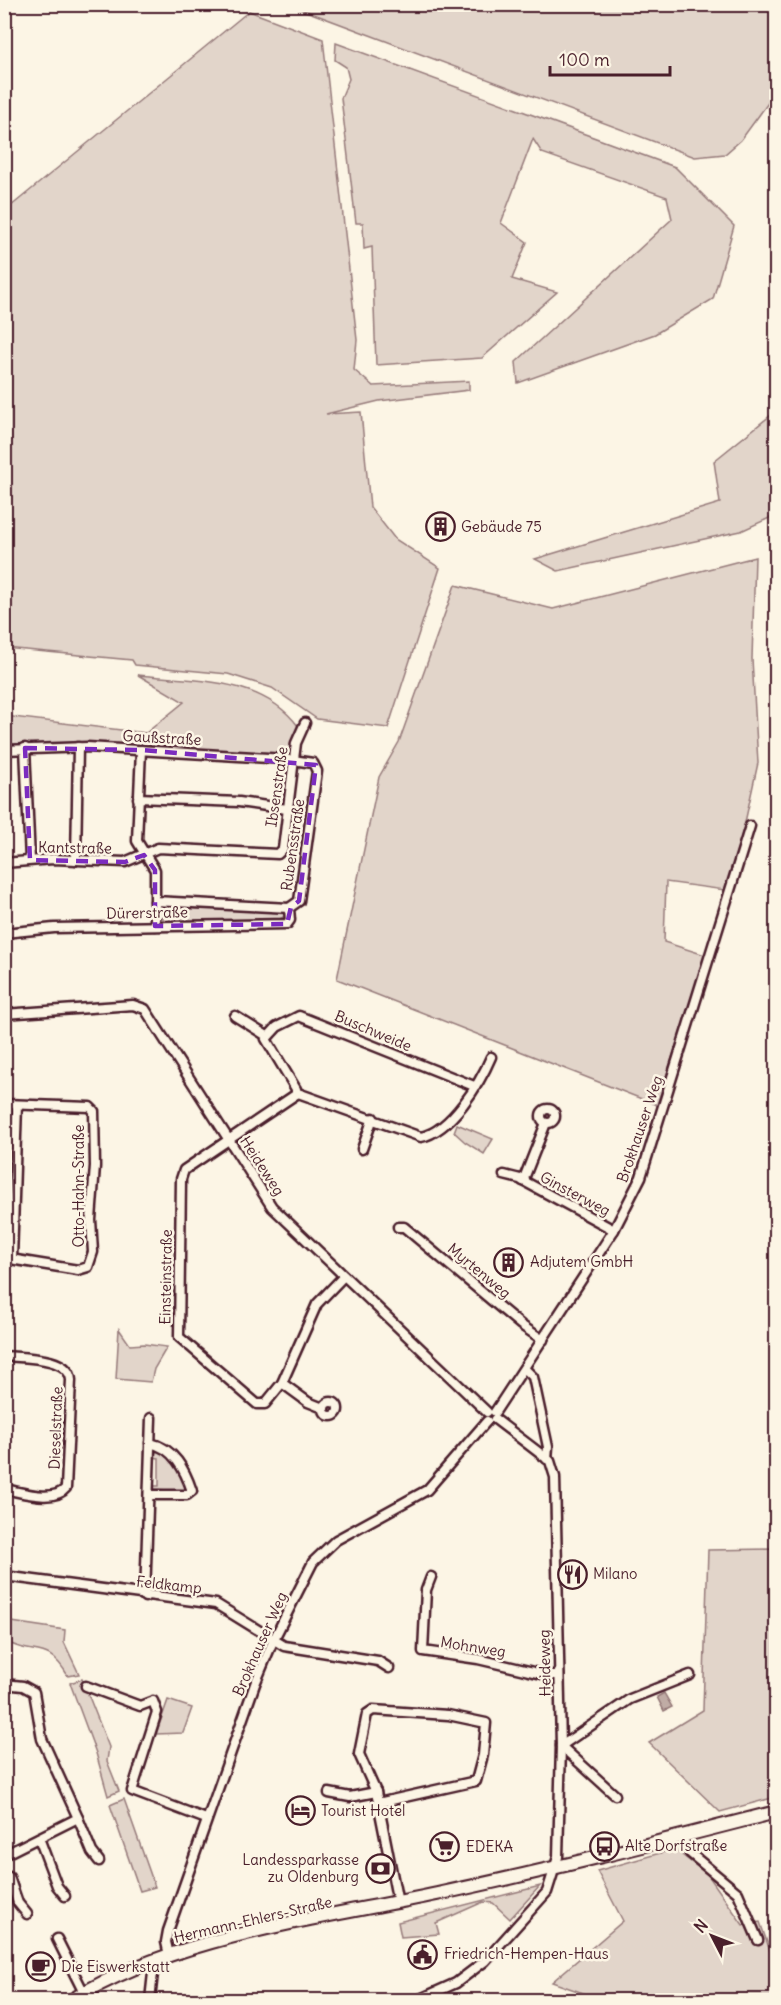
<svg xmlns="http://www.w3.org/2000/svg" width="781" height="2005" font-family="Delius,sans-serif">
  <rect width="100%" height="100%" fill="#fcf5e5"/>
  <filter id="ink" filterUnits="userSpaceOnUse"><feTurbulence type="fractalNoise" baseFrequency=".0167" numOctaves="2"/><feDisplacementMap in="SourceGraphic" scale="12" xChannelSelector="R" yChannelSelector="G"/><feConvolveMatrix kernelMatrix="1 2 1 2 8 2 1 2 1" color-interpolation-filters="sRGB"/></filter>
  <g filter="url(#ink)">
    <g fill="#e2d5ca" stroke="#967a7a" stroke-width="1.5">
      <polygon points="295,5 776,5 776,92 741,140 725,154 695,157 298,8"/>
      <polygon points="249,11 323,39 357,340 354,370 373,386 469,381 469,390 379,401 326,414 361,412 370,507 395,539 440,568 388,728 317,719 272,688 228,674 135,665 132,660 5,648 5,211"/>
      <polygon points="336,43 675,167 734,226 713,299 655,334 518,383 516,362 672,219 667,197 542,153 533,139 501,223 527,242 512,279 557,292 482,358 376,365 372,247 364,249 363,223 356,223 341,98 349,79 346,67 335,60"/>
      <polygon points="776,411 776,515 741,531 558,571 535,559 720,503 714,461"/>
      <polygon points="755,557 752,659 758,763 744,827 725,890 666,882 664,942 705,955 657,1105 337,979 379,777 399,742 455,585 553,609"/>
      <path d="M 138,675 C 193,681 262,677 298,726 L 288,756 L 138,747 L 5,745 L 5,716 L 146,733 L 184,702 Z"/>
      <polygon points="163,903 284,911 285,916 276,921 163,923"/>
      <polygon points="457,1124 493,1139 484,1154 465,1142 454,1132"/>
      <polygon points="119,1329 130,1345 144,1344 167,1347 154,1369 151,1382 116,1379"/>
      <polygon points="158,1450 180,1468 186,1491 152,1489 152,1486 159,1486 159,1458 152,1457"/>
      <polygon points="776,1549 776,1797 720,1812 649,1743 703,1710 708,1550"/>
      <path d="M 5,1621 L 65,1630 L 64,1642 L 79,1674 L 68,1676 C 47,1640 35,1658 5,1641 Z"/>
      <polygon points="82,1679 109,1747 107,1761 119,1791 108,1796 96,1753 70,1683"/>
      <polygon points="168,1700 192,1708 183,1733 156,1734"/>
      <polygon points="124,1799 155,1887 140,1891 110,1805"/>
      <polygon points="674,1849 708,1875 743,1925 760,1922 776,1968 776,2000 603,2000 552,1982 623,1921 597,1871"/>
      <polygon points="540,1886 510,1919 493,1903 483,1902 436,1923 439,1934 401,1937 398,1922"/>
    </g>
    <polygon fill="#c0aca5" stroke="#917474" stroke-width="1.5" points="664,1693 672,1707 664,1711 657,1697"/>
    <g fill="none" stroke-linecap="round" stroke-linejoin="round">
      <defs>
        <g id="street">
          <polyline points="25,748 30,860"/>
          <polyline points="4,750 87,747 286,759 313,763 317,771 299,901 289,908 290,920 287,924 54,928 4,933"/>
          <polyline points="141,750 137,841 155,870 155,926"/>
          <polyline points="138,798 239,802 287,809"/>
          <polyline points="76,860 78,747"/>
          <polyline points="4,863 53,859 125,862 158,848 278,854 283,849 296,743 305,723"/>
          <polyline points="155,901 289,908"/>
          <polyline points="4,1014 133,1005 145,1009 272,1207 487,1412"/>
          <polyline points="235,1016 267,1036"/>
          <polyline points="296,1094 296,1089 266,1039 277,1027 299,1016 474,1086"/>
          <polyline points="4,1104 90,1107 94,1111 95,1166 91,1220 93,1252 88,1267 78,1270 4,1258"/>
          <circle cx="548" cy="1116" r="7"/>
          <polyline points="362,1149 373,1118"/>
          <polyline points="504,1175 520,1179 614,1230"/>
          <polyline points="523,1181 546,1123"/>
          <polyline points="398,1227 404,1227 521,1325 543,1340"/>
          <polyline points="12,1259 17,1105"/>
          <path d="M 344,1276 L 317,1304 L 282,1383 L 265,1404 L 257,1404 L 179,1337 L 181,1179 L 184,1170 L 298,1093 L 421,1137 C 451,1131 480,1083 491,1057"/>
          <path d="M 4,1356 C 23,1358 69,1356 71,1380 L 66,1488 C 54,1503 22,1492 4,1489"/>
          <polyline points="525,1369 533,1377 548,1447 547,1459"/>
          <polyline points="282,1383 308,1402 323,1408"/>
          <circle cx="331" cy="1409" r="7"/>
          <polyline points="495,1412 614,1230 641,1177 750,826"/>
          <path d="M 149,1495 L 187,1495 L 192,1491 C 185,1470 174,1448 150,1443"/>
          <polyline points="4,1576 216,1604 284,1646 378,1661 389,1668"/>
          <polyline points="431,1577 426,1590 423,1651 478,1659 546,1675 559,1675"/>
          <polyline points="145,1597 151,1418"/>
          <polyline points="4,1684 23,1686 34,1692 42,1739 78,1818 4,1855"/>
          <polyline points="86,1686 140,1706 153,1701 157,1712 132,1791 206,1819"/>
          <polyline points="329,1793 350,1797 376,1792"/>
          <polyline points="615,1795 561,1746 630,1699 690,1675"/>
          <polyline points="378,1803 476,1781 483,1755 486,1723 448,1715 373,1710 367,1714 359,1754 376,1792 398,1903"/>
          <polyline points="78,1818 92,1852 99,1861"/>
          <polyline points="681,1836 690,1853 738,1893 758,1940"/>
          <polyline points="39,1838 57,1886 65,1896"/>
          <polyline points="4,1875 9,1877 18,1903 27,1914"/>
          <polyline points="57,1939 84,1993"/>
          <polyline points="169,1955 166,1942 168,1931 255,1684 273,1641 313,1562 336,1540 427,1490 487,1421"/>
          <polyline points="150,1962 153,1973 150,2000"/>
          <polyline points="418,2000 456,1983 485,1961 547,1892 558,1857 561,1746 555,1477 550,1461 495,1419"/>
        </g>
        <path id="secondary" d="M 72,2000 C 174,1936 320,1919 437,1894 C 551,1870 663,1841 776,1812"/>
      </defs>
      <use href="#street" stroke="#4a1f2b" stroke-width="13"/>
      <use href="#secondary" stroke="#4a1f2b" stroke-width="16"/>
      <use href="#street" stroke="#fcf5e5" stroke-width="8"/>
      <use href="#secondary" stroke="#fcf5e5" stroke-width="12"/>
    </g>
  </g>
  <path fill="none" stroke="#7b2cbf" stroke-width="4.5" stroke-dasharray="12 8" stroke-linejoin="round" d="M 25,748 L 141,750 L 316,765 L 299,901 L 291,907 L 287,924 L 155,926 L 155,870 L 144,855 L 125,862 L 30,860 Z"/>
  <defs>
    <symbol id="building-ring" viewBox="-11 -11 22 22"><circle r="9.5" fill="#fcf5e5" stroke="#4a1f2b" stroke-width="1.5"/><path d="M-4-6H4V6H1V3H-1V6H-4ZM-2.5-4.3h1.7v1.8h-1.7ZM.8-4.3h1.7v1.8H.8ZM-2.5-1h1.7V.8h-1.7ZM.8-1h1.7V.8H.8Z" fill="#4a1f2b"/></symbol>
    <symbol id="restaurant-ring" viewBox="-11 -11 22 22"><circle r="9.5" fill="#fcf5e5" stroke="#4a1f2b" stroke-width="1.5"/><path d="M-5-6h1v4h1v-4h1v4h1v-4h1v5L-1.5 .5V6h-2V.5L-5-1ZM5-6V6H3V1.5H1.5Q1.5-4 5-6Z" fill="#4a1f2b"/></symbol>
    <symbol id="hotel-ring" viewBox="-11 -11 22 22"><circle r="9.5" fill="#fcf5e5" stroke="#4a1f2b" stroke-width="1.5"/><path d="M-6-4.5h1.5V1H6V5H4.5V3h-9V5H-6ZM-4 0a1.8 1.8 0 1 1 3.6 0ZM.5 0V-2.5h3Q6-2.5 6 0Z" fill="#4a1f2b"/></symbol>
    <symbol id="bus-ring" viewBox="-11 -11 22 22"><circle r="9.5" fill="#fcf5e5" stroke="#4a1f2b" stroke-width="1.5"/><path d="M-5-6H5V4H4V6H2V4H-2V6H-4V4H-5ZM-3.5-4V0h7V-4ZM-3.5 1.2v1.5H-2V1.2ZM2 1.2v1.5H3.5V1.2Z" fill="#4a1f2b"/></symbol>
    <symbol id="supermarket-ring" viewBox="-11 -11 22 22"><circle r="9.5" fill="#fcf5e5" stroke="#4a1f2b" stroke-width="1.5"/><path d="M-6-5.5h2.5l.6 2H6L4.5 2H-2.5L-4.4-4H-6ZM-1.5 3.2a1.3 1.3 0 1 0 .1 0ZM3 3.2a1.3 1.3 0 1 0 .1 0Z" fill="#4a1f2b"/></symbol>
    <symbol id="bank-ring" viewBox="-11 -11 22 22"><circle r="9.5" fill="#fcf5e5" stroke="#4a1f2b" stroke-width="1.5"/><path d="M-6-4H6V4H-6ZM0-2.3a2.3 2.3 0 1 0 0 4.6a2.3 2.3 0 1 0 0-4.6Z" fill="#4a1f2b"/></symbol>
    <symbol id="civic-ring" viewBox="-11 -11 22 22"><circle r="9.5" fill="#fcf5e5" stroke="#4a1f2b" stroke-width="1.5"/><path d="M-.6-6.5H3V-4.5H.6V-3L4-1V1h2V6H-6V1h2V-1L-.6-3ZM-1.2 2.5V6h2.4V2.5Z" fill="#4a1f2b"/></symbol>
    <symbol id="cafe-ring" viewBox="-11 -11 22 22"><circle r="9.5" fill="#fcf5e5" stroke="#4a1f2b" stroke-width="1.5"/><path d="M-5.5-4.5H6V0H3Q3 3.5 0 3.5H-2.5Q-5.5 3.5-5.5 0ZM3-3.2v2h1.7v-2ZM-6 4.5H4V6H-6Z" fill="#4a1f2b"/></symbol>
  </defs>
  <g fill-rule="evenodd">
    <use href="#building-ring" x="424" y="510" width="33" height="33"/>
    <use href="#building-ring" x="492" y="1246" width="33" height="33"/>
    <use href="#restaurant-ring" x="556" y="1558" width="33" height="33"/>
    <use href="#hotel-ring" x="284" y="1794" width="33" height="33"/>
    <use href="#bus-ring" x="588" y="1830" width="33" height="33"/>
    <use href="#supermarket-ring" x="428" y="1830" width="33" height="33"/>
    <use href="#bank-ring" x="364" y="1852" width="33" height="33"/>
    <use href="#civic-ring" x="406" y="1938" width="33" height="33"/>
    <use href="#cafe-ring" x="24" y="1950" width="33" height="33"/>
  </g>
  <g text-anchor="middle" stroke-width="5" stroke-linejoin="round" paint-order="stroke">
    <g font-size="15" fill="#4a1f2b" stroke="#fcf5e5" text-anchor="start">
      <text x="461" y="532">Gebäude 75</text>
      <text x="530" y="1267">Adjutem GmbH</text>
      <text x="593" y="1579">Milano</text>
      <text x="321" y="1816">Tourist Hotel</text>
      <text x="625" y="1851">Alte Dorfstraße</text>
      <text x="466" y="1852">EDEKA</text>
      <text x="359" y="1865" text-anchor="end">Landessparkasse<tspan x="359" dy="17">zu Oldenburg</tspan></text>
      <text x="444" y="1959">Friedrich-Hempen-Haus</text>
      <text x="61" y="1972">Die Eiswerkstatt</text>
    </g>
    <g font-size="15" fill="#4a1f2b" stroke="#fcf5e5">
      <text transform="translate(162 738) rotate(3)" y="5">Gaußstraße</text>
      <text transform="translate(277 787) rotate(-82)" y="5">Ibsenstraße</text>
      <text transform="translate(293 845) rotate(-82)" y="5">Rubensstraße</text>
      <text transform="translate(75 848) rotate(1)" y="5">Kantstraße</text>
      <text transform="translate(147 913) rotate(-1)" y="5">Dürerstraße</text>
      <text transform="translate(373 1031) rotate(23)" y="5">Buschweide</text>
      <text transform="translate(640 1129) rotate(-71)" y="5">Brokhauser Weg</text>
      <text transform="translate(262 1166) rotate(57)" y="5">Heideweg</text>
      <text transform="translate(79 1186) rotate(-90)" y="5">Otto-Hahn-Straße</text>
      <text transform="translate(575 1194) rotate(28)" y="5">Ginsterweg</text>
      <text transform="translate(479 1271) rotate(40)" y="5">Myrtenweg</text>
      <text transform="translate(166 1277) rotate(-89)" y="5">Einsteinstraße</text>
      <text transform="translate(56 1428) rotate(-88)" y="5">Dieselstraße</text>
      <text transform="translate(169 1585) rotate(6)" y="5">Feldkamp</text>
      <text transform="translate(260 1644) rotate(-66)" y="5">Brokhauser Weg</text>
      <text transform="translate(473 1647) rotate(9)" y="5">Mohnweg</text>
      <text transform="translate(545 1663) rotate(-91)" y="5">Heideweg</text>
      <text transform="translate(253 1920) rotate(-13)" y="5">Hermann-Ehlers-Straße</text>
    </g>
  </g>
  <rect width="781" height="2005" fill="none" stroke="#fcf5e5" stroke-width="24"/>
  <rect x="12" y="12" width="757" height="1981" fill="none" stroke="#4a1f2b" stroke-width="2" filter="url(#ink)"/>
  <g transform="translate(712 1936) rotate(312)" stroke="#fcf5e5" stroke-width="4.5" paint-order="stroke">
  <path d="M0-4.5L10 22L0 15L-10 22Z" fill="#4a1f2b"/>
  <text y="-9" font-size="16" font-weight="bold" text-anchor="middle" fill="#4a1f2b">N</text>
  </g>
  <path d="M550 66v9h120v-9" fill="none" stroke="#4a1f2b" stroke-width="3"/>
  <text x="559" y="66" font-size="18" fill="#4a1f2b" stroke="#fcf5e5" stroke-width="4.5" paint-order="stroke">100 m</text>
</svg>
